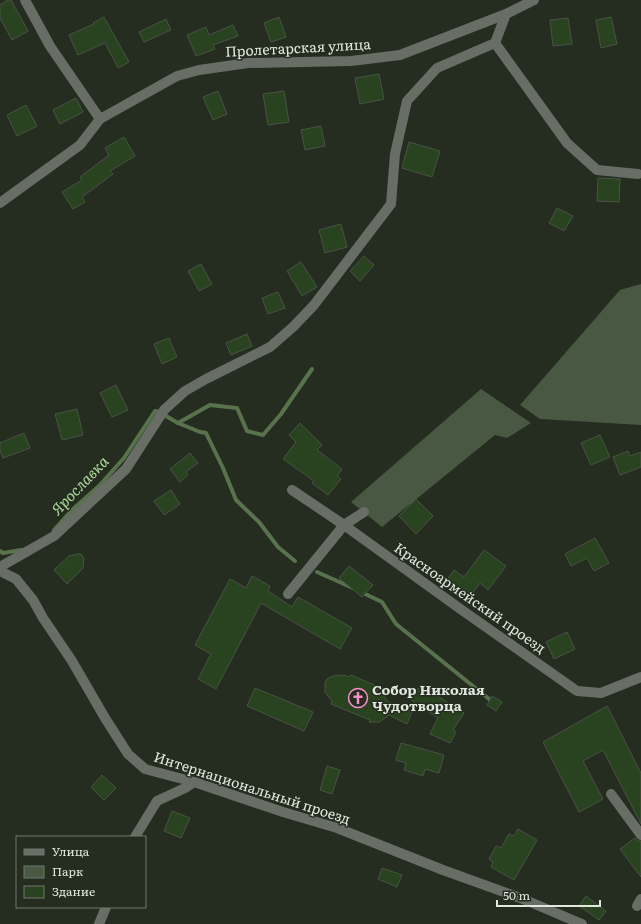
<svg xmlns="http://www.w3.org/2000/svg" width="641" height="924" font-family="Literata,serif">
  <rect width="100%" height="100%" fill="#242d20"/>
  <g fill="#485842">
    <polygon points="641,284 641,425 540,419 520,405 620,290"/>
    <polygon points="481,389 531,423 507,438 495,435 382,527 351,502"/>
  </g>
  <g fill="none" stroke-linecap="round" stroke-linejoin="round">
    <g stroke="#57724d" stroke-width="4">
      <polyline points="166,416 178,423 210,405 237,408 247,431 263,435 281,414 312,369"/>
      <polyline points="178,423 200,432 206,433 223,468 236,500 259,522 278,547 295,561"/>
      <polyline points="54,530 72,510 99,486 124,458 155,411 158,412"/>
      <polyline points="0,551 3,553 21,550"/>
      <polyline points="317,572 353,588"/>
      <polyline points="361,592 382,602 396,624 494,703"/>
    </g>
  </g>
  <g fill="#29421f" stroke="#495345">
    <polygon points="8,0 11,0 28,31 12,40 0,18 0,5"/>
    <polygon points="104,17 129,62 118,68 105,43 78,55 69,35 94,24 93,23"/>
    <polygon points="279,17 286,37 271,42 264,23"/>
    <polygon points="611,17 617,44 601,48 596,20"/>
    <polygon points="568,18 572,44 553,46 550,20"/>
    <polygon points="166,19 171,30 144,42 139,32"/>
    <polygon points="233,25 238,36 213,45 215,49 196,56 187,35 206,27 209,35"/>
    <polygon points="379,74 384,99 360,104 355,78"/>
    <polygon points="218,91 227,114 213,120 203,97"/>
    <polygon points="284,91 289,122 268,125 263,94"/>
    <polygon points="76,98 83,112 60,124 53,110"/>
    <polygon points="26,105 37,126 17,136 7,115"/>
    <polygon points="321,126 325,146 305,150 301,130"/>
    <polygon points="124,137 135,156 110,171 113,174 82,197 85,202 73,209 62,192 82,180 80,177 109,155 105,148"/>
    <polygon points="409,142 440,151 432,177 402,168"/>
    <polygon points="598,178 620,179 619,202 597,201"/>
    <polygon points="557,208 573,216 564,231 549,223"/>
    <polygon points="341,224 347,247 325,253 319,230"/>
    <polygon points="364,256 374,265 360,281 350,271"/>
    <polygon points="301,262 317,287 302,296 287,271"/>
    <polygon points="201,264 212,284 199,291 188,271"/>
    <polygon points="278,292 285,308 268,314 262,298"/>
    <polygon points="247,334 252,346 231,355 226,343"/>
    <polygon points="169,338 177,357 162,364 154,344"/>
    <polygon points="116,385 128,410 112,417 100,393"/>
    <polygon points="77,409 83,435 62,440 55,414"/>
    <polygon points="300,423 322,445 317,450 342,469 337,476 341,479 328,495 312,483 314,481 283,459 296,442 289,435"/>
    <polygon points="24,433 30,448 3,458 0,450 0,443"/>
    <polygon points="600,435 610,457 591,465 581,443"/>
    <polygon points="628,451 630,456 641,452 641,467 620,475 613,457"/>
    <polygon points="190,453 198,463 186,472 188,475 180,482 170,469"/>
    <polygon points="171,490 180,504 164,515 154,501"/>
    <polygon points="416,499 433,516 416,534 399,516"/>
    <polygon points="595,538 609,563 594,571 587,558 571,566 565,554"/>
    <polygon points="484,550 506,566 488,590 480,583 468,599 445,583 454,570 464,577"/>
    <polygon points="76,554 81,554 84,559 83,568 67,584 54,570 70,555 71,556"/>
    <polygon points="349,566 373,585 362,597 339,578"/>
    <polygon points="252,576 270,586 268,591 292,607 298,597 352,628 340,649 261,603 216,689 198,679 211,654 195,645 230,579 246,588"/>
    <polygon points="567,632 575,649 554,659 546,642"/>
    <polygon points="345,675 349,677 351,675 374,685 373,688 378,690 377,692 384,696 387,701 412,712 407,724 389,715 384,719 379,722 369,722 370,720 331,704 332,701 325,692 325,683 327,679 333,676"/>
    <polygon points="421,685 464,713 453,730 456,732 450,743 430,734 438,718 411,700"/>
    <polygon points="255,688 313,712 304,731 247,706"/>
    <polygon points="492,696 502,702 496,711 487,705"/>
    <polygon points="607,706 641,773 641,824 603,750 583,761 603,799 579,812 543,742"/>
    <polygon points="401,743 444,755 439,773 425,769 423,776 404,770 406,763 396,760"/>
    <polygon points="327,766 340,770 332,794 320,790"/>
    <polygon points="102,775 116,788 104,800 91,787"/>
    <polygon points="172,811 190,818 181,838 164,831"/>
    <polygon points="518,829 537,840 514,880 491,867 493,862 489,859 496,846 501,848 509,834 514,836"/>
    <polygon points="635,838 638,841 641,841 641,877 620,849"/>
    <polygon points="382,868 402,875 397,887 378,879"/>
    <polygon points="586,896 606,911 599,920 579,906"/>
  </g>
  <g fill="none" stroke-linecap="round" stroke-linejoin="round">
    <g stroke="#686d66" stroke-width="10">
      <polyline points="25,0 50,46 100,119"/>
      <polyline points="495,43 567,143 597,170 638,174"/>
      <polyline points="0,203 80,145 100,119 177,76 199,70 248,63 351,61 400,55 506,14 534,0"/>
      <polyline points="292,490 344,525 459,608 577,691 601,693 641,677"/>
      <polyline points="0,567 54,536 126,469 164,410 185,391 206,379 270,347 293,327 314,305 391,204 395,154 407,101 437,68 495,43 506,14"/>
      <polyline points="0,571 16,579 33,600 43,618 72,661 105,718 128,754 145,769 194,782 283,812 337,828 443,870 523,899 582,924"/>
      <polyline points="288,594 344,525 364,512"/>
      <polyline points="611,794 641,835"/>
      <polyline points="135,837 157,801 185,788 194,782"/>
      <polyline points="637,906 641,899"/>
      <polyline points="99,924 106,907"/>
    </g>
  </g>
  <defs>
    <symbol id="church-ring" viewBox="-11 -11 22 22"><circle r="9.5" fill="#242d20" stroke="#f98fc9" stroke-width="1.5"/><path d="M-1.2-6h2.4v3.5h3.3v2.4h-3.3V6h-2.4V-.1h-3.3v-2.4h3.3Z" fill="#f98fc9"/></symbol>
  </defs>
  <g fill-rule="evenodd">
    <use href="#church-ring" x="347" y="687" width="22" height="22"/>
  </g>
  <g text-anchor="middle" stroke-width="3" stroke-linejoin="round" paint-order="stroke">
    <g font-size="14" fill="#e2e8df" stroke="#242d20">
      <text transform="translate(298 48) rotate(-3)" y="5">Пролетарская улица</text>
      <text transform="translate(470 598) rotate(35)" y="5">Красноармейский проезд</text>
      <text transform="translate(252 788) rotate(18)" y="5">Интернациональный проезд</text>
    </g>
    <g font-size="14" font-weight="bold" fill="#e2e8df" stroke="#242d20" text-anchor="start">
      <text x="372" y="695">Собор Николая<tspan x="372" dy="16">Чудотворца</tspan></text>
    </g>
    <g font-size="15" font-style="italic" fill="#add99c" stroke="#242d20">
      <text transform="translate(80 486) rotate(-46)" y="5">Ярославка</text>
    </g>
  </g>
  <rect x="16" y="836" width="130" height="72" fill="#242d20" stroke="#70786c"/>
  <rect x="24" y="849" width="20" height="6" fill="#686d66" stroke="#70786c"/>
  <text x="52" y="856" font-size="12" fill="#e2e8df">Улица</text>
  <rect x="24" y="866" width="20" height="12" fill="#485842" stroke="#70786c"/>
  <text x="52" y="876" font-size="12" fill="#e2e8df">Парк</text>
  <rect x="24" y="886" width="20" height="12" fill="#29421f" stroke="#70786c"/>
  <text x="52" y="896" font-size="12" fill="#e2e8df">Здание</text>
  <path d="M497 900v6h103v-6" fill="none" stroke="#e2e8df" stroke-width="2"/>
  <text x="503" y="900" font-size="12" fill="#e2e8df" stroke="#242d20" stroke-width="3" paint-order="stroke">50 m</text>
</svg>
